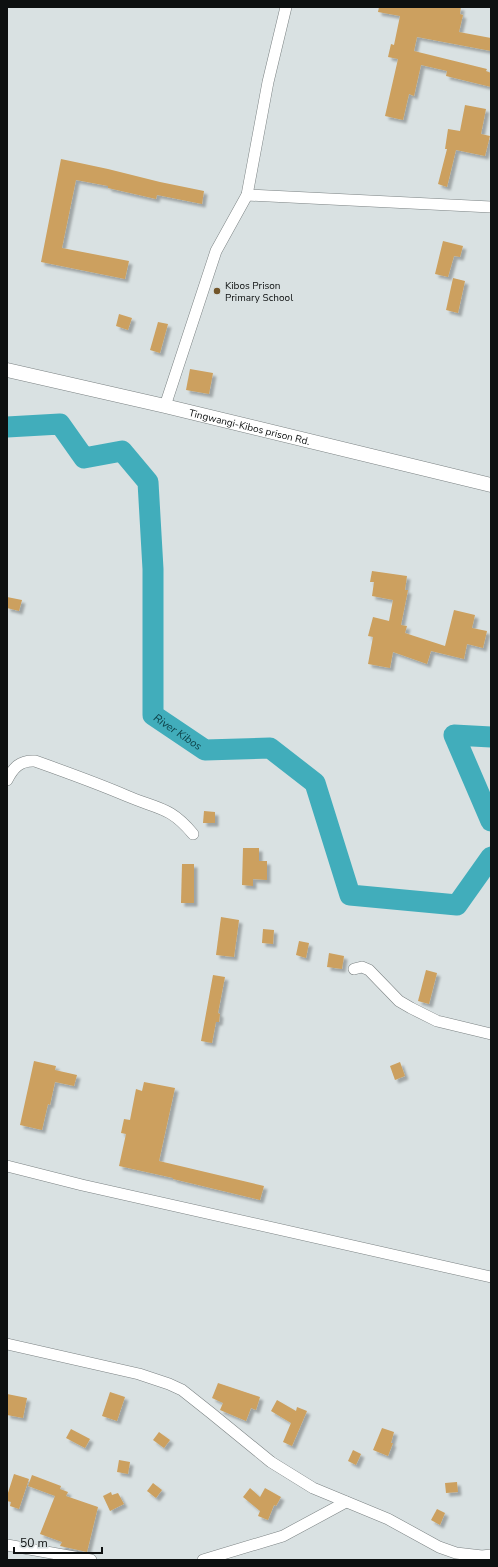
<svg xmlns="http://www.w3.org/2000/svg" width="498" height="1567" font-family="'Nunito Sans',sans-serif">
  <defs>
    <filter id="shadow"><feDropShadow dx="3.5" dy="3.5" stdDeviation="1" flood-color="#0004"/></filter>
  </defs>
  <rect width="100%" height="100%" fill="#d9e1e2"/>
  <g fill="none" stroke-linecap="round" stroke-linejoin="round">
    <g stroke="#41adbb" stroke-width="21">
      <path id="s1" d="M 7,427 L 60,424 L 84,458 L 122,451 L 148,482 L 153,569 L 153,715 L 205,750 L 270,748 L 315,783 L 350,895 L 457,905 L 491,857"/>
      <polyline points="491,737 454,735 491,821"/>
    </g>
  </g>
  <g fill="#cca05e" filter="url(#shadow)">
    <polygon points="379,7 461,7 460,14 463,15 459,32 491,38 491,51 417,37 414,51 487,69 486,71 491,73 491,87 446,76 447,71 421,65 414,96 409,94 403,120 385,116 398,59 388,57 391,44 394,45 400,16 378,12"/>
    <polygon points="465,105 486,109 481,134 490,136 485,156 456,150 447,187 438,184 447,149 445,149 448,129 460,131"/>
    <polygon points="61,159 108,169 160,182 204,191 202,204 157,195 156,199 108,188 108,186 76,180 62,248 129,261 125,279 41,262"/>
    <polygon points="443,241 463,246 460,257 454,256 448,277 435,274"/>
    <polygon points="453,278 465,281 458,313 446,310"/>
    <polygon points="119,314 132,318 128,330 116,326"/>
    <polygon points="158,322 168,324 160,353 150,350"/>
    <polygon points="190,369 213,373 209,394 186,390"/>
    <polygon points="372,571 407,576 405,590 408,590 401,625 407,626 405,633 445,646 454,610 475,615 472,628 487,631 483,648 467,644 464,659 431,651 427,664 393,652 390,668 368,664 373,637 368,636 373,617 389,621 393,600 372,596 374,582 370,582"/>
    <polygon points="7,597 22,600 19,611 7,608"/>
    <polygon points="204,811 215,812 215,823 203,823"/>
    <polygon points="243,848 259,848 259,861 267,861 267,880 253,879 253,886 242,885"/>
    <polygon points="182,864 194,864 194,903 181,903"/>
    <polygon points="221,917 239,920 234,957 216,955"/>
    <polygon points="263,929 274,930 273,944 262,943"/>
    <polygon points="299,941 309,943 306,958 296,955"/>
    <polygon points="329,953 344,956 342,969 327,967"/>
    <polygon points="426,970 437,973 429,1004 418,1001"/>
    <polygon points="213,975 225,977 218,1013 220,1014 219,1022 216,1022 212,1043 201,1041"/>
    <polygon points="34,1061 56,1066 55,1070 77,1075 74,1086 55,1082 50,1105 48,1104 42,1130 20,1125"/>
    <polygon points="400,1062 405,1076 395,1080 390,1066"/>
    <polygon points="144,1082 175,1088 159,1161 264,1186 260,1200 173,1179 173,1178 119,1166 126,1134 121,1133 124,1119 130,1120 136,1089 142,1091"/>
    <polygon points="218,1383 260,1397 256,1410 251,1408 246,1421 220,1410 223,1403 212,1398"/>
    <polygon points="110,1392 125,1397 117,1421 102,1416"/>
    <polygon points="7,1394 27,1398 23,1418 7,1415"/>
    <polygon points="277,1400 296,1411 297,1407 307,1411 292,1446 283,1442 291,1423 271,1411"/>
    <polygon points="382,1428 394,1432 391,1443 393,1443 388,1456 373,1450"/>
    <polygon points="71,1429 90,1439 85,1448 66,1438"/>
    <polygon points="159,1432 170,1440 164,1448 153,1440"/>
    <polygon points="353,1450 361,1454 356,1465 348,1461"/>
    <polygon points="119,1460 130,1462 128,1474 117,1472"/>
    <polygon points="14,1474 29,1479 19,1509 10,1506 11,1502 7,1501 7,1496"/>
    <polygon points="32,1475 61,1486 60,1489 68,1492 66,1496 98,1507 87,1552 60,1546 62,1542 40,1534 55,1496 28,1486"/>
    <polygon points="457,1482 458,1492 446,1493 445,1483"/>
    <polygon points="153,1483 162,1490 156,1498 147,1491"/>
    <polygon points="250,1488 260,1497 265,1488 281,1497 276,1506 274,1505 268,1520 258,1516 260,1511 243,1497"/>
    <polygon points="111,1492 112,1495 118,1493 124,1504 110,1511 103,1496"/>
    <polygon points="437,1509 445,1513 440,1525 431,1520"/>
  </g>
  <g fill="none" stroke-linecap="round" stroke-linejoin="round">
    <defs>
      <g id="minor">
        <polyline points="247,195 491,207"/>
        <polyline points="165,406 216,251 247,195 268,82 286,7"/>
        <path d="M 7,780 C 13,768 20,760 35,761 C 66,772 97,783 127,796 C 157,809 170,806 193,834"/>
        <polyline points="354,969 362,967 369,970 399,1001 411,1008 437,1021 491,1034"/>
        <polyline points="7,1166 82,1185 491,1277"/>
        <polyline points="7,1344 139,1374 169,1384 182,1390 211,1413 271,1462 313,1488 388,1519 439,1547 456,1553 482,1556 491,1555"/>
        <polyline points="7,1545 91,1560"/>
        <polyline points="203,1560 283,1536 346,1502"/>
      </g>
      <g id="tertiary">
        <path id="s2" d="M 7,370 L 165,406 L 491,485"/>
      </g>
    </defs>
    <use href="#minor" stroke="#7b8283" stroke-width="12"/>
    <use href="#tertiary" stroke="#7b8283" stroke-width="15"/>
    <use href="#minor" stroke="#fff" stroke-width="11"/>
    <use href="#tertiary" stroke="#fff" stroke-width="14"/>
  </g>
  <circle fill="#73562a" stroke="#d9e1e2" stroke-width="1.5" cx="217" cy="291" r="4"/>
  <g text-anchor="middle" stroke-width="4" stroke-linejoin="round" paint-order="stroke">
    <g font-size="10" fill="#0d1010" stroke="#d9e1e2" text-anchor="start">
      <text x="225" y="289">Kibos Prison<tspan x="225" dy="12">Primary School</tspan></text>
    </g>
    <g font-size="10" fill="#0d1010" stroke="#d9e1e2">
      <text dy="4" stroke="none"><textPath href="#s2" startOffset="249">Tingwangi-Kibos prison Rd.</textPath></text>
    </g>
    <g font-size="11" font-style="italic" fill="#0c3e44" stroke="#d9e1e2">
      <text dy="4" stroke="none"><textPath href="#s1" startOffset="437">River Kibos</textPath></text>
    </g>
  </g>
  <rect width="498" height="1567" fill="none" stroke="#0d1010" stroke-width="16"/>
  <path d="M14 1547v6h88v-6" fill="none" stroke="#0d1010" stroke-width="2"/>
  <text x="20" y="1547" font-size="12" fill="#0d1010" stroke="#d9e1e2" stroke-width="3" paint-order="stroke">50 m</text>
</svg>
